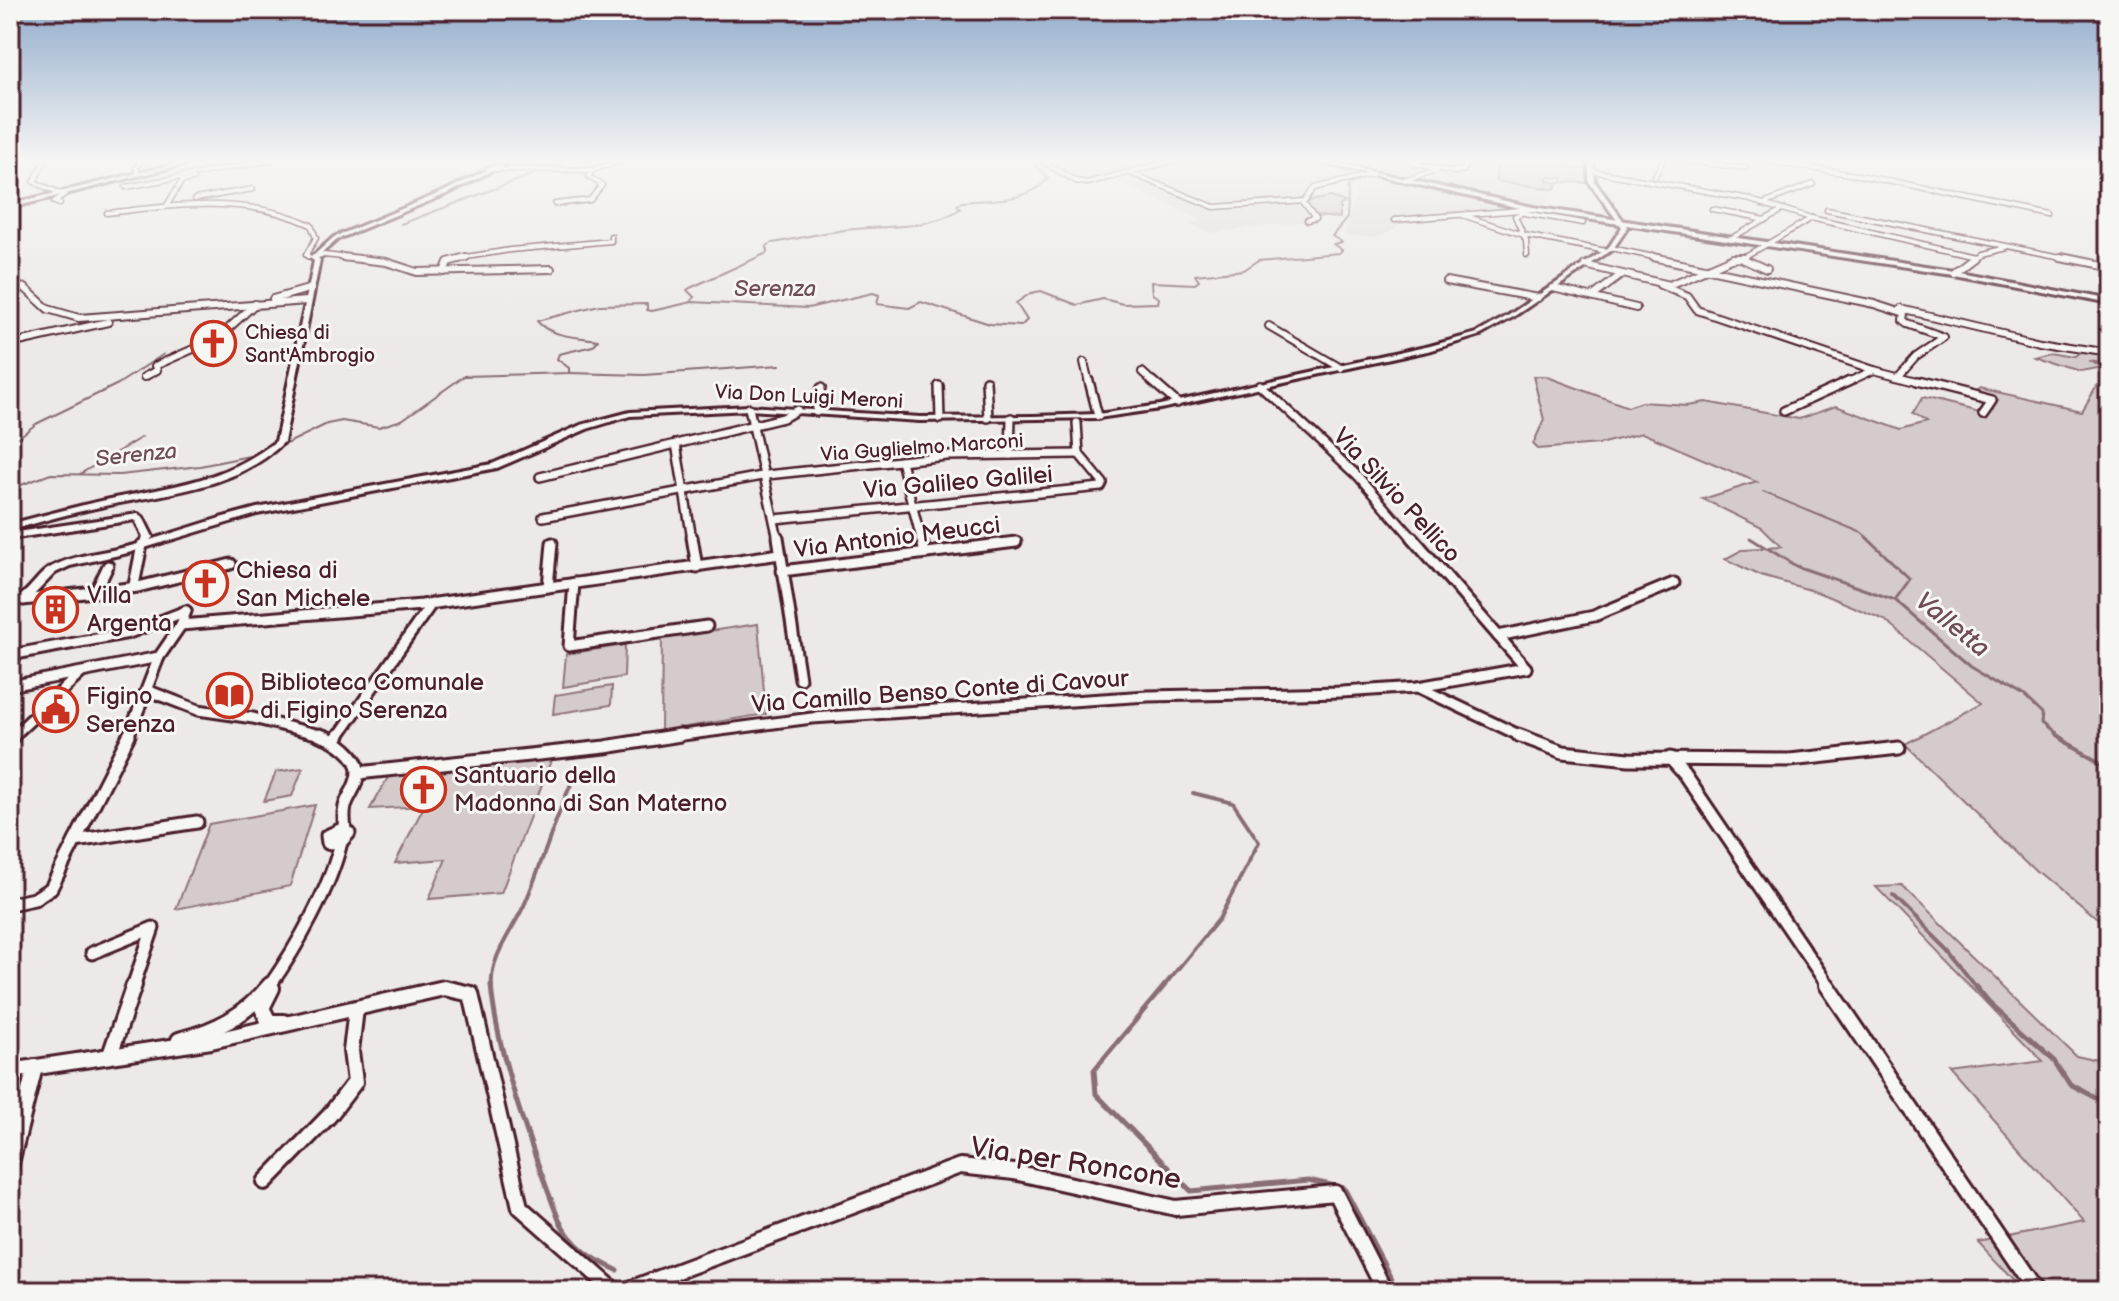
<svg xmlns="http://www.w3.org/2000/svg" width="2119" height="1301" font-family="'Balsamiq Sans',sans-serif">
  <rect width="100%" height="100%" fill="#ece9e6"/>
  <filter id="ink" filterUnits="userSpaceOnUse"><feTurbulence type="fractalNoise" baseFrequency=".0125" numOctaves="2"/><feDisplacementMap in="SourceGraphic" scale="16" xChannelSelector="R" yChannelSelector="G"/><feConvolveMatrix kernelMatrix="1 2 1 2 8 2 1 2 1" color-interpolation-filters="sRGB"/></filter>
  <g filter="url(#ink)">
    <g fill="#e0dad8">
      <polygon points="1110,160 1125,163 1129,169 1091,182 1076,179 1044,161"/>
      <polygon points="1185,160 1305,160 1368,175 1315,191 1316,199 1305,203 1318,220 1210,233 1190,224 1201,220 1117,181 1153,167"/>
      <polygon points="1348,160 1498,160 1497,181 1554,189 1542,209 1384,175 1380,170"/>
      <polygon points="1383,177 1527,209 1408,218 1390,232 1373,237 1345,235 1352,206 1357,198 1355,185"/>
    </g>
    <g fill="#d4cbca" stroke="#8f757a" stroke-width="2">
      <polygon points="1498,160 1565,160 1567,167 1588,169 1588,183 1562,182 1562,178 1547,177 1547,181 1560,183 1554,189 1496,181"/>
      <polygon points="1331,197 1345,202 1340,206 1340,218 1314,216 1305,202"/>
      <polygon points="2086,349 2109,351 2109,365 2089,362 2102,368 2081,372 2035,357 2053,353 2076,357"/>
      <polygon points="1533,376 1545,376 1628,407 1641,402 1688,405 1706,402 1799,419 1836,406 1901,430 1926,423 1913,414 1922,398 1984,413 1998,400 1973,393 1979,388 2082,411 2097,386 2109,388 2109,932 2035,870 1905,744 1983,703 1885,620 1817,592 1761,576 1725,559 1744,549 1781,547 1762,528 1703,499 1757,482 1642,433 1599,444 1538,449 1533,444 1544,420"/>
      <polygon points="758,624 766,714 661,731 662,638"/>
      <polygon points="625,645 624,677 563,687 566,654"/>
      <polygon points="612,686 611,705 553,714 555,695"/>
      <polygon points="552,758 501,893 429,899 446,859 395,863 424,806 370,809 390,774"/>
      <polygon points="303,768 292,796 264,801 276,772"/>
      <polygon points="315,805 290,886 176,909 209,824"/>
      <polygon points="1902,886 2077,1056 2109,1063 2109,1291 2023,1291 1978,1243 2084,1222 1952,1073 2043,1061 1876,887"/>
    </g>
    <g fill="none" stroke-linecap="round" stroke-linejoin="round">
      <g stroke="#886e73" stroke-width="2">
        <polyline points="549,169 560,164"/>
        <polyline points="401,224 542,171"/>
        <path d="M 691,302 L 694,297 L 687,290 L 690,288 L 767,253 L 767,246 L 772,243 C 796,239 821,233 845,230 C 883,225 927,231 960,209 L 957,205 L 962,202 C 990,199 1029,203 1048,178 L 1030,160"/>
        <polyline points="569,373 644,375 780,365"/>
        <polyline points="10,444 36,424 118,384 164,354"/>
        <path d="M 276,449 L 327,424 L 342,421 L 379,427 L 402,420 L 464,376 L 569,373 L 569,368 L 557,359 L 559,354 L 593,346 L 598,340 C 578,337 550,337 537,321 L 599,305 L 647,304 L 647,310 L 652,311 L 692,302 L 808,308 L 873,293 L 879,295 L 877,304 L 909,308 L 921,302 L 990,324 L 1021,326 L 1027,320 L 1016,303 L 1031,293 L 1041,291 L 1077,305 L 1103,299 L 1123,304 L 1158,303 L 1159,298 L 1152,294 L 1151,282 L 1195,284 L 1199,281 L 1195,275 L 1244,270 L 1259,260 L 1339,253 L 1342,250 L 1333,244 L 1342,242 L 1332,236 L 1347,218 L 1348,185 L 1371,176"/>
        <polyline points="80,474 142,437"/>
        <polyline points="10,489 51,474 120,475 200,466 259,454"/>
        <polyline points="1763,492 1862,533 1869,539"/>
      </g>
      <g stroke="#886e73" stroke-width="3">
        <polyline points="1866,537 1910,579 1895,600"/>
        <polyline points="1751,538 1796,566 1895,600 1972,666 2024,697 2042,714 2041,724 2057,737"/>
      </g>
      <g stroke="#886e73" stroke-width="4">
        <polyline points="2054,735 2109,765"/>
        <polyline points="1893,896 1947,949 1977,987"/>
        <path d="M 492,987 C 489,956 515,928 526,901 C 545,856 557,810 579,767"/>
        <polyline points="1163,987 1219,919 1259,842 1233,803 1193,793"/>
      </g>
      <g stroke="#886e73" stroke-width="5">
        <path d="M 491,985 C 497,1056 533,1153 559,1220 C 572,1245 591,1259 617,1270"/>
        <polyline points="1165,985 1094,1070 1096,1094 1191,1191 1308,1180 1344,1188 1398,1291"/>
        <polyline points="1976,985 1990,1002 2054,1059 2071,1085 2109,1105"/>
      </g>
      <defs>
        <g id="minor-far5">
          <polyline points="45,160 34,182 62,194"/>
          <polyline points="1040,160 1076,181 1087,183 1176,160"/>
          <polyline points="1421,160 1412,163 1454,172 1464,170 1468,160"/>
          <polyline points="1677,160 1746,168"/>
          <polyline points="1757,160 1864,176 2052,216"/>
          <polyline points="488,169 592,170 625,160"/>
          <polyline points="1592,171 1750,199 1811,218 1974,256"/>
          <polyline points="138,173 136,168 140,162"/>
          <polyline points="1130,173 1214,207 1306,201 1315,188 1373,174"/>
          <polyline points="1655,176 1663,160"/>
          <polyline points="1404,181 1439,169"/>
          <polyline points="126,187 272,160"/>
          <polyline points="195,199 253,189"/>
          <polyline points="1302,201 1315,219 1307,221"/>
          <polyline points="1763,203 1813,184"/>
          <polyline points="60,204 54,202 66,193"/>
          <polyline points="555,204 590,200 602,185 589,177 592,170"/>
          <polyline points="167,205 182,181 193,179"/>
          <polyline points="1712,209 1765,219"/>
          <polyline points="1827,210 2070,259"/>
          <path d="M 107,213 C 173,205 248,195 311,225 L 316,238 L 306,255 L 309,257"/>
          <polyline points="1522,213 1515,216 1526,241 1527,255"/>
          <polyline points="1525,213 1583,223"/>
          <polyline points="1462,215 1524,235 1606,251"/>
          <polyline points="1394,220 1533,209"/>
          <polyline points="1730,239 1780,210"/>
          <polyline points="1611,248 1663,259"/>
          <polyline points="324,255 360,259"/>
          <polyline points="454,259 510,250 611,241 611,236"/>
          <polyline points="1729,259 1743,258 1812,218"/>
          <polyline points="1970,259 1978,253 2004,247"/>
        </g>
        <g id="minor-far4">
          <polyline points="342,257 386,262 417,272 551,269"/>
          <polyline points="1653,257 1874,304 1905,314 1904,321 1908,324 1944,337 1916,356 1898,376"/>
          <polyline points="1734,257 1745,257"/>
          <polyline points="2060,257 2109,267"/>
          <polyline points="1743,258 1767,269"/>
          <polyline points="1585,265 1669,285 1734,257"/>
          <polyline points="444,272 448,262 466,257"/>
          <polyline points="1953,272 1973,257"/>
          <polyline points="1446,281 1538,298"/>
          <polyline points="10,285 25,288 48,309 79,318 307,301"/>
          <polyline points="1660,285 1687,296 1697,310 1874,370 1924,383"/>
          <polyline points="1553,288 1636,308"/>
          <polyline points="1592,297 1621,275"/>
          <polyline points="273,299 312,288"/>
          <polyline points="1901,309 2040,342 2109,353"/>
          <polyline points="1269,326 1341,368"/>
          <polyline points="10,344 108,322"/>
          <polyline points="1084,362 1089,383"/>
          <polyline points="1142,372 1154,383"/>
          <polyline points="144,377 157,370 155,366 218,338 255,304"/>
          <polyline points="1846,383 1874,370"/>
        </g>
        <g id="minor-far3">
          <polyline points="986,381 988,418"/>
          <polyline points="1089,381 1098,416"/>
          <polyline points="1152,381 1177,403"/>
          <polyline points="1917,381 1992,400 1983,413"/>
          <polyline points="1260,385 1357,475 1413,539"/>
          <polyline points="939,386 940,419"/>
          <polyline points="749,408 778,539"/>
          <polyline points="1784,411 1850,381"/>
          <polyline points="816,412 821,388"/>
          <polyline points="1077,423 1079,454"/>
          <polyline points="676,444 692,539"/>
          <polyline points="1010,455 1011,418"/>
          <polyline points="901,461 921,539"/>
          <polyline points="540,477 783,418 797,410"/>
          <polyline points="543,517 767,475 947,456 1079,454"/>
          <polyline points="775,519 1101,487 1103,483 1079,454"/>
        </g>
        <g id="minor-far2">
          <polyline points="692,537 697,567"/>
          <polyline points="778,537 800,679"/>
          <polyline points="921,537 925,553"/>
          <polyline points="1412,537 1526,668"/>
          <polyline points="782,571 1016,542"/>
          <polyline points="574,583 569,646 707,626"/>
          <polyline points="134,585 142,545"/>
          <polyline points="548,587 552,543"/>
          <polyline points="96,591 108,566"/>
          <polyline points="23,600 138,587 231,564"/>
          <polyline points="181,625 422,605 780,554"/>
          <polyline points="1498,636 1594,616 1674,583"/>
          <polyline points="10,655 129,633 186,611"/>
          <polyline points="10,686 159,657 181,625 186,611"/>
          <polyline points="1418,687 1523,737"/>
          <polyline points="149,691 198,710 253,718 328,737"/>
          <polyline points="12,737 81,673"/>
          <polyline points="128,737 159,657"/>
          <polyline points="338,737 432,603"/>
          <polyline points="667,737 812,718 1148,696 1342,692 1418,687 1526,668"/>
        </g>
        <g id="minor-far1">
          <path d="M 320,735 C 334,739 360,755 358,774 C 354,799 340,796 345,829"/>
          <polyline points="1518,735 1563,752 1629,759 1790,760 1899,748"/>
          <polyline points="10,739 14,735"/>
          <polyline points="336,739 339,735"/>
          <polyline points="1670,758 1685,775 1829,987"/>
          <polyline points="358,773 605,747 680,735"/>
          <polygon points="342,829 349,833 341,842 328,843 327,836"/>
          <polyline points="75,841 197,822"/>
          <polyline points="10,904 34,899 51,888 129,735"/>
          <polyline points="92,953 153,928 133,987"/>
          <path d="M 269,987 C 297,947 330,889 341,842"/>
        </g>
        <g id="minor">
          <polyline points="1827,985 2035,1291"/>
          <polyline points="272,988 262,1008 269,1022 284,1022"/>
          <path d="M 179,1040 C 217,1030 245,1016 270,985"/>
          <polyline points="110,1055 134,985"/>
          <polyline points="10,1071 211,1041 444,988 471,994 520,1207 615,1291"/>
          <polyline points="10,1167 35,1067"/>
          <polyline points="265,1182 329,1116 355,1082 351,1051 356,1009"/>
          <polyline points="624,1291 960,1166 1014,1172 1176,1208 1335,1193 1385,1291"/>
        </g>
        <g id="tertiary">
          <path d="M 506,160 L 512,160 L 449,193 L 338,239 L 322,253 L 325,254 L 325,256 L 318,258 L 320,260 L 284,442 C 236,490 163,493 100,507 C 70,513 40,522 10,530 L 10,524 C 40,516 70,508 101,501 C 164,487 223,483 276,441 L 314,261 L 310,258 L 310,256 L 314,255 L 334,237 L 445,191 Z"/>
          <path d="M 1589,160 L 1593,160 L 1595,182 L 1628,227 L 1613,249 L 1513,317 L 1481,335 L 1432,350 L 1160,409 L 1098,418 L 920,421 L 749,410 L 630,416 L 587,429 L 497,468 L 257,514 L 128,553 L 70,566 L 55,573 L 31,598 L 10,607 L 10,601 C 32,593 36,573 55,565 C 80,553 111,552 138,544 L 143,537 L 135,520 L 10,539 L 10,533 L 138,514 L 143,517 L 153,537 L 150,540 L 220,518 L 257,508 L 492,464 L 581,425 L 630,412 L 749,406 L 920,417 L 1033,416 L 1098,414 L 1160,405 L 1430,346 L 1477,333 L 1509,315 L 1609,247 L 1622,227 L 1589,182 Z"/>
        </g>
        <g id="secondary">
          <polygon points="192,160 201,160 10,208 10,204"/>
          <polygon points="1309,160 1319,160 1533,207 1953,270 2109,300 2109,304 1953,274 1533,211"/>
        </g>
      </defs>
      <use href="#minor-far5" stroke="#4a1f2b" stroke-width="7"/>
      <use href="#minor-far4" stroke="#4a1f2b" stroke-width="10"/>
      <use href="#minor-far3" stroke="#4a1f2b" stroke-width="12"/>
      <use href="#minor-far2" stroke="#4a1f2b" stroke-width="15"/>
      <use href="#minor-far1" stroke="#4a1f2b" stroke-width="17"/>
      <use href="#minor" stroke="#4a1f2b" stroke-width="20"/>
      <use href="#tertiary" stroke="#4a1f2b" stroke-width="6"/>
      <use href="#secondary" stroke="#4a1f2b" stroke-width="6"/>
      <use href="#minor-far5" stroke="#f6f6f2" stroke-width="4"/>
      <use href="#minor-far4" stroke="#f6f6f2" stroke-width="6"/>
      <use href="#minor-far3" stroke="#f6f6f2" stroke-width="7"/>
      <use href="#minor-far2" stroke="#f6f6f2" stroke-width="9"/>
      <use href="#minor-far1" stroke="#f6f6f2" stroke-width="11"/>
      <use href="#minor" stroke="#f6f6f2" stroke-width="14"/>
      <use href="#tertiary" fill="#f6f6f2" fill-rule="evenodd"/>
      <use href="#secondary" fill="#f6f6f2" fill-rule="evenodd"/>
    </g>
  </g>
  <linearGradient id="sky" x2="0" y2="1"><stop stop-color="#92adcc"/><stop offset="0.47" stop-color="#f6f5f4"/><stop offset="1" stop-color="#f6f5f4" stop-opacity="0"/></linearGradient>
  <rect width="2119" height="342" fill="url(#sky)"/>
  <defs>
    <symbol id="church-ring" viewBox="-11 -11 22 22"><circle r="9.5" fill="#f6f6f2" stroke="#c8321e" stroke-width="1.5"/><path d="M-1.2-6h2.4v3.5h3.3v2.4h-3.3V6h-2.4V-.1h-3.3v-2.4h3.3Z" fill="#c8321e"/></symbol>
    <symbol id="building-ring" viewBox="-11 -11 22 22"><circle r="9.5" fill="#f6f6f2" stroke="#c8321e" stroke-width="1.5"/><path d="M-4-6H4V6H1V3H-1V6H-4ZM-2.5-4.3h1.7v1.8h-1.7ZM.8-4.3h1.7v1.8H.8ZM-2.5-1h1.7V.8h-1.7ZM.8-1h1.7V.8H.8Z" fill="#c8321e"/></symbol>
    <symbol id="library-ring" viewBox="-11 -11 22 22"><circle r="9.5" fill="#f6f6f2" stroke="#c8321e" stroke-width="1.5"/><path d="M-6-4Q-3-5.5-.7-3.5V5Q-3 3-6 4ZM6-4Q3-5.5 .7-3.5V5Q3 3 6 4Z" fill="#c8321e"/></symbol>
    <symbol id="civic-ring" viewBox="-11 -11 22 22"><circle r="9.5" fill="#f6f6f2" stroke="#c8321e" stroke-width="1.5"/><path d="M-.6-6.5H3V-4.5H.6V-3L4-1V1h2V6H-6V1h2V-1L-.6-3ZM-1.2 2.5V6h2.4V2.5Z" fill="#c8321e"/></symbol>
  </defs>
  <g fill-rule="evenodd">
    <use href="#church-ring" x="188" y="318" width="51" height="51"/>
    <use href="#church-ring" x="180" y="558" width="51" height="51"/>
    <use href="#building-ring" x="30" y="584" width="51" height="51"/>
    <use href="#library-ring" x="204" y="670" width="51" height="51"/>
    <use href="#civic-ring" x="30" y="684" width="51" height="51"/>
    <use href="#church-ring" x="398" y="764" width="51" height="51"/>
  </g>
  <g text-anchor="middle" stroke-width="6" stroke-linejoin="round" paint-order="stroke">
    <g font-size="20" fill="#4a1f2b" stroke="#f6f6f2" text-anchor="start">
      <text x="245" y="339">Chiesa di<tspan x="245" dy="23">Sant'Ambrogio</tspan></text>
    </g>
    <g font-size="20" fill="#4a1f2b" stroke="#f6f6f2">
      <text transform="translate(809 396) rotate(3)" y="7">Via Don Luigi Meroni</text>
      <text transform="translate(922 447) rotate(-4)" y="7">Via Guglielmo Marconi</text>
    </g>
    <g font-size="22" font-style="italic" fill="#6e4d55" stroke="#f6f6f2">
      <text x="775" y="296">Serenza</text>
      <text transform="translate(136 454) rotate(-6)" y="8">Serenza</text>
    </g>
    <g font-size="24" fill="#4a1f2b" stroke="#f6f6f2">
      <text transform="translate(958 482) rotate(-5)" y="8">Via Galileo Galilei</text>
      <text transform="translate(1397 495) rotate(47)" y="8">Via Silvio Pellico</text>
      <text transform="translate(897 537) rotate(-7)" y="8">Via Antonio Meucci</text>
      <text transform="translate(940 691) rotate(-4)" y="8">Via Camillo Benso Conte di Cavour</text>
    </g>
    <g font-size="24" fill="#4a1f2b" stroke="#f6f6f2" text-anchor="start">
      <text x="236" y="578">Chiesa di<tspan x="236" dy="28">San Michele</tspan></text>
      <text x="87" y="603">Villa<tspan x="87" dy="28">Argenta</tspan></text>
      <text x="260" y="690">Biblioteca Comunale<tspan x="260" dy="28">di Figino Serenza</tspan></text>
      <text x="86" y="704">Figino<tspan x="86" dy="28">Serenza</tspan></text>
      <text x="454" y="783">Santuario della<tspan x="454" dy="28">Madonna di San Materno</tspan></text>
    </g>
    <g font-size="26" font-style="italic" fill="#6e4d55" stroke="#f6f6f2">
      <text transform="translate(1953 624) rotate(39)" y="9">Valletta</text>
    </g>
    <g font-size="28" fill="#4a1f2b" stroke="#f6f6f2">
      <text transform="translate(1076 1162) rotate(9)" y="10">Via per Roncone</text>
    </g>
  </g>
  <rect width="2119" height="1301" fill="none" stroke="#f6f6f2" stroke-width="40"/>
  <rect x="20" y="20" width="2079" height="1261" fill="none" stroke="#4a1f2b" stroke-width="3" filter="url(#ink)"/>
</svg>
